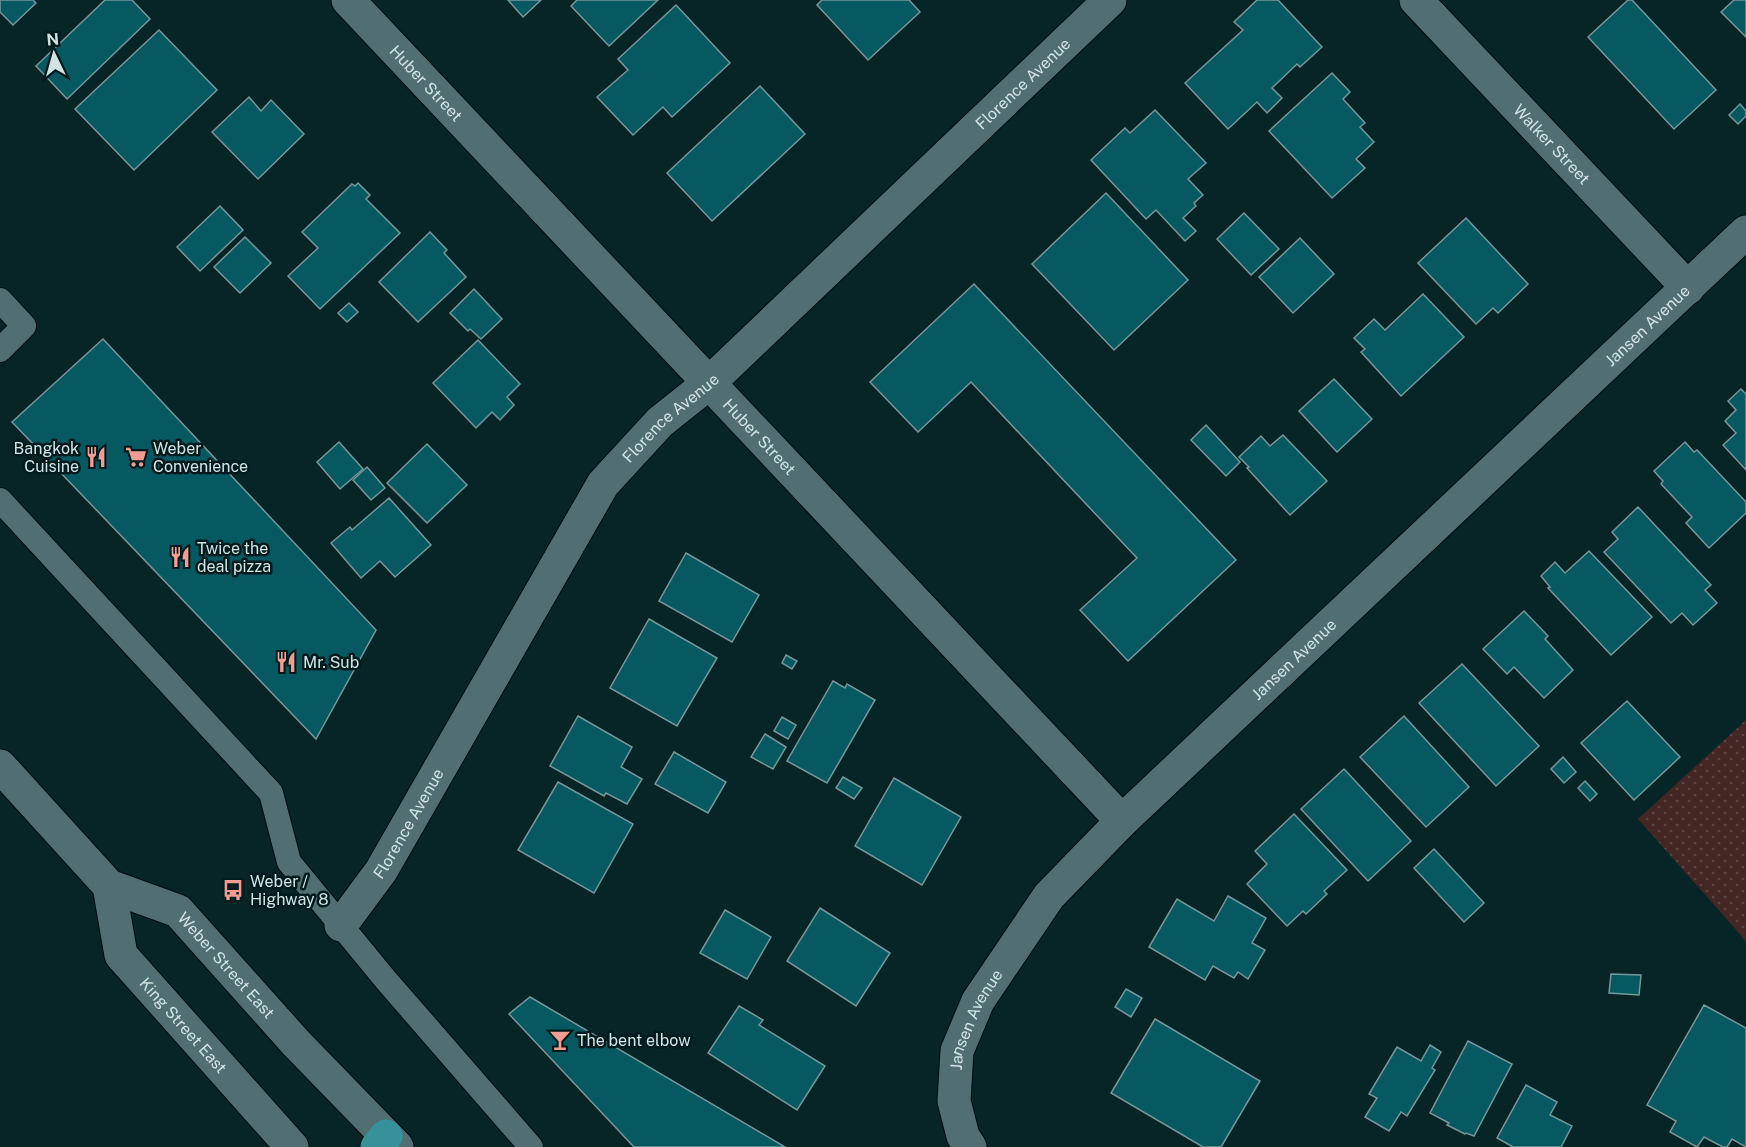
<svg xmlns="http://www.w3.org/2000/svg" width="1746" height="1147" font-family="'Public Sans',sans-serif">
  <defs>
    <pattern id="grass-dots" width="8" height="8" patternUnits="userSpaceOnUse" patternTransform="scale(1.5)"><rect width="8" height="8" fill="#442623"/><path d="M2 2h.1M6 6h.1" fill="none" stroke="#5e4543" stroke-width="1.8" stroke-linecap="round"/></pattern>
  </defs>
  <rect width="100%" height="100%" fill="#072427"/>
  <polygon fill="url(#grass-dots)" points="1746,720 1746,941 1638,819"/>
  <g fill="#065960" stroke="#77969a" stroke-width="1.5">
    <polygon points="0,0 33,0 36,3 13,25 0,12"/>
    <polygon points="105,0 132,0 150,19 67,99 36,66"/>
    <polygon points="508,0 541,0 523,17"/>
    <polygon points="577,0 658,0 609,46 571,6"/>
    <polygon points="822,0 909,0 920,12 868,60 817,5"/>
    <polygon points="1257,0 1278,0 1322,47 1300,67 1297,64 1272,88 1282,98 1267,113 1257,102 1228,129 1185,83 1243,30 1234,22"/>
    <polygon points="1628,0 1632,0 1716,90 1674,129 1588,37"/>
    <polygon points="1734,0 1746,0 1746,37 1721,12"/>
    <polygon points="676,5 730,63 672,117 663,107 633,135 597,97 628,70 618,59"/>
    <polygon points="159,30 217,90 134,170 75,109"/>
    <polygon points="1332,73 1350,92 1343,99 1365,123 1360,127 1374,142 1356,159 1365,168 1332,198 1269,131"/>
    <polygon points="760,86 805,134 712,221 667,173"/>
    <polygon points="249,97 261,111 271,100 304,134 258,179 212,132"/>
    <polygon points="1740,104 1746,111 1746,116 1738,124 1729,115"/>
    <polygon points="1155,110 1206,163 1188,179 1203,195 1194,203 1196,206 1183,218 1196,231 1185,241 1156,210 1146,219 1091,160 1125,128 1130,133"/>
    <polygon points="358,183 370,195 366,199 400,233 320,309 288,276 318,248 302,232 352,184 355,186"/>
    <polygon points="1106,193 1188,280 1114,350 1032,264"/>
    <polygon points="220,206 243,230 200,271 177,247"/>
    <polygon points="1244,213 1279,249 1251,275 1217,239"/>
    <polygon points="1466,218 1528,284 1498,313 1493,308 1476,324 1418,263"/>
    <polygon points="430,232 447,250 444,253 466,277 418,322 379,282"/>
    <polygon points="245,237 271,263 240,293 214,267"/>
    <polygon points="1300,238 1334,274 1293,313 1259,277"/>
    <polygon points="974,284 1236,560 1128,661 1080,610 1137,558 971,382 918,432 870,382"/>
    <polygon points="474,289 502,319 481,339 470,329 468,331 450,313"/>
    <polygon points="1423,294 1464,337 1401,396 1361,352 1365,349 1354,338 1374,319 1385,330"/>
    <polygon points="349,303 358,312 347,322 338,313"/>
    <polygon points="103,339 376,630 316,739 12,422"/>
    <polygon points="478,340 520,384 507,397 514,405 500,420 492,412 476,428 433,383"/>
    <polygon points="1334,379 1372,419 1337,452 1299,411"/>
    <polygon points="1741,389 1746,394 1746,470 1723,445 1736,433 1725,421 1736,410 1728,401"/>
    <polygon points="1206,425 1240,462 1226,476 1191,440"/>
    <polygon points="1283,435 1327,481 1290,515 1247,468 1249,467 1239,457 1261,436 1270,446"/>
    <polygon points="339,442 363,469 340,489 317,462"/>
    <polygon points="1685,442 1694,452 1697,450 1746,502 1746,513 1709,548 1686,523 1692,517 1661,484 1663,481 1654,471"/>
    <polygon points="427,444 467,485 427,523 387,483"/>
    <polygon points="367,467 385,488 371,500 353,480"/>
    <polygon points="389,498 431,545 395,577 380,561 361,578 331,543 350,527 352,530"/>
    <polygon points="1638,507 1711,585 1705,590 1717,603 1693,625 1682,613 1671,623 1604,552 1618,539 1612,532"/>
    <polygon points="1589,551 1652,617 1611,655 1548,588 1550,587 1541,576 1555,562 1565,573"/>
    <polygon points="686,553 759,595 732,642 659,601"/>
    <polygon points="1524,611 1548,636 1545,639 1573,670 1544,698 1514,667 1507,674 1483,649"/>
    <polygon points="649,619 717,658 677,726 610,688"/>
    <polygon points="786,655 797,661 792,669 782,663"/>
    <polygon points="1462,664 1539,746 1496,786 1419,703"/>
    <polygon points="833,681 845,688 847,684 875,700 827,783 787,761"/>
    <polygon points="1627,701 1680,757 1634,800 1581,743"/>
    <polygon points="578,716 632,747 621,767 642,779 627,804 606,793 604,796 550,766"/>
    <polygon points="1404,716 1469,787 1426,827 1360,757"/>
    <polygon points="782,717 796,725 788,739 774,731"/>
    <polygon points="765,734 786,747 773,769 751,757"/>
    <polygon points="674,752 726,782 708,813 655,784"/>
    <polygon points="1563,757 1576,772 1564,783 1551,769"/>
    <polygon points="1344,769 1411,841 1368,881 1301,809"/>
    <polygon points="843,777 862,788 854,799 836,788"/>
    <polygon points="894,778 961,817 922,885 855,846"/>
    <polygon points="1585,781 1597,794 1590,801 1578,788"/>
    <polygon points="558,782 633,824 594,893 518,850"/>
    <polygon points="1294,814 1347,870 1324,891 1327,894 1306,914 1303,911 1287,926 1247,884 1267,864 1255,851"/>
    <polygon points="1434,849 1484,903 1464,922 1414,868"/>
    <polygon points="1228,896 1266,918 1252,943 1265,950 1248,979 1238,972 1234,978 1213,966 1205,980 1149,947 1177,899 1214,921"/>
    <polygon points="820,908 890,953 856,1006 787,961"/>
    <polygon points="725,910 771,937 747,979 700,953"/>
    <polygon points="1611,974 1641,975 1639,995 1609,993"/>
    <polygon points="1126,989 1142,998 1131,1017 1115,1007"/>
    <polygon points="530,997 785,1147 634,1147 509,1014"/>
    <polygon points="1704,1005 1746,1028 1746,1147 1732,1139 1727,1147 1723,1147 1704,1137 1697,1147 1670,1132 1676,1121 1647,1105"/>
    <polygon points="739,1006 763,1020 759,1025 825,1066 797,1110 708,1053"/>
    <polygon points="1155,1019 1260,1081 1221,1147 1203,1147 1111,1093"/>
    <polygon points="1468,1041 1512,1064 1474,1136 1466,1133 1465,1134 1447,1125 1449,1123 1430,1113"/>
    <polygon points="1430,1045 1441,1052 1432,1068 1435,1070 1407,1116 1401,1112 1389,1131 1365,1117 1377,1098 1369,1094 1397,1047 1421,1061"/>
    <polygon points="1526,1085 1557,1102 1550,1115 1572,1126 1561,1147 1513,1147 1497,1138"/>
  </g>
  <g fill="none" stroke-linecap="round" stroke-linejoin="round">
    <defs>
      <g id="lane">
        <polyline points="0,300 24,326 0,350"/>
        <polyline points="0,500 271,793 289,862 385,979 531,1147"/>
      </g>
      <g id="street">
        <path id="s1" d="M 348,0 L 1122,821"/>
        <path id="s2" d="M 1416,0 L 1688,288"/>
        <path id="s3" d="M 341,925 L 381,871 L 603,484 L 660,422 L 709,383 L 1110,0"/>
        <path id="s4" d="M 970,1147 L 963,1136 L 954,1101 L 957,1051 L 978,1001 L 1049,896 L 1122,821 L 1746,232"/>
      </g>
      <g id="secondary">
        <path id="s5" d="M 0,766 L 109,886 L 178,911 L 296,1043 L 397,1147"/>
        <path id="s6" d="M 109,886 L 121,955 L 292,1147"/>
      </g>
      <polyline id="highway" points="377,1147 386,1136"/>
    </defs>
    <use href="#lane" stroke="#000c0f" stroke-width="26"/>
    <use href="#street" stroke="#000c0f" stroke-width="35"/>
    <use href="#secondary" stroke="#000c0f" stroke-width="35"/>
    <use href="#highway" stroke="#000c0f" stroke-width="35"/>
    <use href="#lane" stroke="#516e72" stroke-width="24"/>
    <use href="#street" stroke="#516e72" stroke-width="33"/>
    <use href="#secondary" stroke="#516e72" stroke-width="33"/>
    <use href="#highway" stroke="#37919b" stroke-width="33"/>
  </g>
  <defs>
    <symbol id="restaurant-bare" viewBox="-9 -9 18 18"><path d="M-5-6h1v4h1v-4h1v4h1v-4h1v5L-1.5 .5V6h-2V.5L-5-1ZM5-6V6H3V1.5H1.5Q1.5-4 5-6Z" fill="#f59c92" stroke="#001b1e" stroke-width="2.5" paint-order="stroke"/></symbol>
    <symbol id="supermarket-bare" viewBox="-9 -9 18 18"><path d="M-6-5.5h2.5l.6 2H6L4.5 2H-2.5L-4.4-4H-6ZM-1.5 3.2a1.3 1.3 0 1 0 .1 0ZM3 3.2a1.3 1.3 0 1 0 .1 0Z" fill="#f59c92" stroke="#001b1e" stroke-width="2.5" paint-order="stroke"/></symbol>
    <symbol id="bus-bare" viewBox="-9 -9 18 18"><path d="M-5-6H5V4H4V6H2V4H-2V6H-4V4H-5ZM-3.5-4V0h7V-4ZM-3.5 1.2v1.5H-2V1.2ZM2 1.2v1.5H3.5V1.2Z" fill="#f59c92" stroke="#001b1e" stroke-width="2.5" paint-order="stroke"/></symbol>
    <symbol id="bar-bare" viewBox="-9 -9 18 18"><path d="M-6-5H6L.8 .8V4.5H3.5V6h-7V4.5H-.8V.8Z" fill="#f59c92" stroke="#001b1e" stroke-width="2.5" paint-order="stroke"/></symbol>
  </defs>
  <g fill-rule="evenodd">
    <use href="#restaurant-bare" x="81" y="442" width="30" height="30"/>
    <use href="#supermarket-bare" x="121" y="442" width="30" height="30"/>
    <use href="#restaurant-bare" x="165" y="542" width="30" height="30"/>
    <use href="#restaurant-bare" x="271" y="647" width="30" height="30"/>
    <use href="#bus-bare" x="218" y="875" width="30" height="30"/>
    <use href="#bar-bare" x="545" y="1025" width="30" height="30"/>
  </g>
  <g text-anchor="middle" stroke-width="5" stroke-linejoin="round" paint-order="stroke">
    <g font-size="16" fill="#d2e3e4" stroke="#001b1e">
      <text dy="6" stroke="none"><textPath href="#s1" startOffset="114">Huber Street</textPath></text>
      <text dy="6" stroke="none"><textPath href="#s3" startOffset="1094">Florence Avenue</textPath></text>
      <text dy="6" stroke="none"><textPath href="#s2" startOffset="198">Walker Street</textPath></text>
      <text dy="6" stroke="none"><textPath href="#s4" startOffset="1107">Jansen Avenue</textPath></text>
      <text dy="6" stroke="none"><textPath href="#s3" startOffset="608">Florence Avenue</textPath></text>
      <text dy="6" stroke="none"><textPath href="#s1" startOffset="600">Huber Street</textPath></text>
      <text dy="6" stroke="none"><textPath href="#s4" startOffset="621">Jansen Avenue</textPath></text>
      <text dy="6" stroke="none"><textPath href="#s3" startOffset="122">Florence Avenue</textPath></text>
      <text dy="6" stroke="none"><textPath href="#s5" startOffset="308">Weber Street East</textPath></text>
      <text dy="6" stroke="none"><textPath href="#s4" startOffset="135">Jansen Avenue</textPath></text>
      <text dy="6" stroke="none"><textPath href="#s6" startOffset="164">King Street East</textPath></text>
    </g>
    <g font-size="16" fill="#d2e3e4" stroke="#001b1e" text-anchor="start">
      <text x="79" y="454" text-anchor="end">Bangkok<tspan x="79" dy="18">Cuisine</tspan></text>
      <text x="153" y="454">Weber<tspan x="153" dy="18">Convenience</tspan></text>
      <text x="197" y="554">Twice the<tspan x="197" dy="18">deal pizza</tspan></text>
      <text x="303" y="668">Mr. Sub</text>
      <text x="250" y="887">Weber /<tspan x="250" dy="18">Highway 8</tspan></text>
      <text x="577" y="1046">The bent elbow</text>
    </g>
  </g>
  <g transform="translate(54 54) rotate(355)" stroke="#001b1e" stroke-width="4.5" paint-order="stroke">
  <path d="M0-4.5L10 22L0 15L-10 22Z" fill="#d2e3e4"/>
  <text y="-9" font-size="16" font-weight="bold" text-anchor="middle" fill="#d2e3e4">N</text>
  </g>
</svg>
